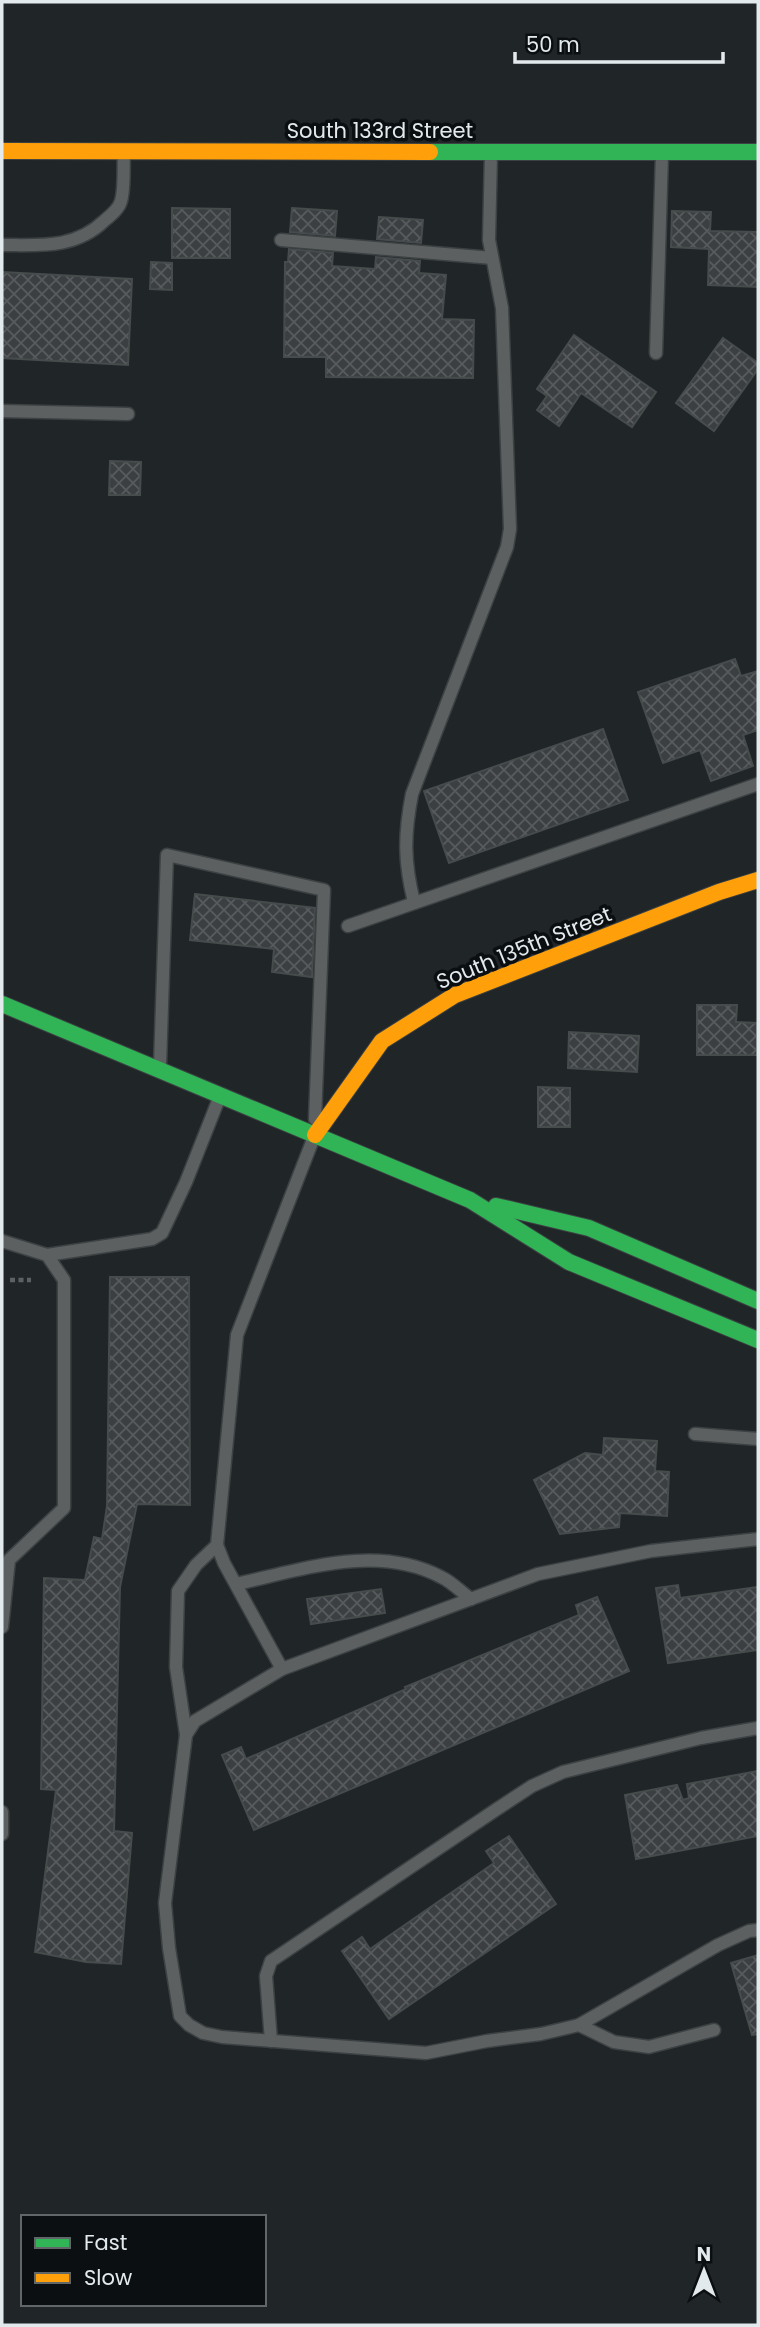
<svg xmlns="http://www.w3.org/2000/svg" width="760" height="2327" font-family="Poppins,sans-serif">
  <defs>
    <pattern id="building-cross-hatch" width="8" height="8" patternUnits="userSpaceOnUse" patternTransform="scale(1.75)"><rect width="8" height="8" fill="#3b3f41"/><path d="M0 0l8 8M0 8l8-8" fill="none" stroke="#575b5d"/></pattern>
  </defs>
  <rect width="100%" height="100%" fill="#202628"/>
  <g fill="url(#building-cross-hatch)" stroke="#464b4c" stroke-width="2">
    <polygon points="172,208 230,209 230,258 172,258"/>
    <polygon points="292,208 337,211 335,236 290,232"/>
    <polygon points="672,211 711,212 710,231 758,232 758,287 708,285 709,249 671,247"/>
    <polygon points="379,217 423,220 421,243 377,239"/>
    <polygon points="289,249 333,253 332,266 375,269 376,257 420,261 419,273 446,275 442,319 474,320 473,378 326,377 326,357 284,357 285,262 288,262"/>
    <polygon points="151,262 172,263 172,290 150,289"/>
    <polygon points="2,272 132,279 128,365 2,358"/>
    <polygon points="574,335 656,392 632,427 581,393 559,426 537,410 547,396 537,389"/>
    <polygon points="723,338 758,363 758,369 714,431 676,403"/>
    <polygon points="110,461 141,462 140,495 109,495"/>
    <polygon points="735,659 741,676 758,671 758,730 743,735 753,766 711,781 700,750 663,763 638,692"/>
    <polygon points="603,729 628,800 449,863 424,791"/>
    <polygon points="195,894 315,908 312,977 272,972 274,949 190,940"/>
    <polygon points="697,1005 737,1005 736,1022 757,1023 757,1055 697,1055"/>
    <polygon points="569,1032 639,1036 637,1072 568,1068"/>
    <polygon points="538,1087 570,1088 570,1127 538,1127"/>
    <polygon points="110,1277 189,1277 190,1505 137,1504 120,1587 114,1831 132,1833 121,1964 86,1962 35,1952 56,1790 41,1789 44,1578 85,1580 94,1537 102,1539 107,1506"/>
    <polygon points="604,1438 657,1441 655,1471 669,1472 667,1516 620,1513 619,1527 560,1534 534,1480 585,1453 603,1455"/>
    <polygon points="678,1585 680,1598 758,1587 758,1650 668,1663 656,1588"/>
    <polygon points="381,1589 385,1613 311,1624 307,1599"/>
    <polygon points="597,1597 629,1671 254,1830 222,1755 241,1747 246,1759 406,1689 405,1687 579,1615 576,1605"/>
    <polygon points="758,1771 758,1836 636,1859 625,1795 677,1785 683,1800 689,1798 687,1784"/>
    <polygon points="509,1836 556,1904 389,2019 342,1951 362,1937 370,1949 494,1863 486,1851"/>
    <polygon points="758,1955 758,2034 752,2035 731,1963"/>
  </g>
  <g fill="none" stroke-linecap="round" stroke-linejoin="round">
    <defs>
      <g id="lane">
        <polyline points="281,240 492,258"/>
        <path d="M 2,245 C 39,245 75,249 104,221 C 110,216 119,209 121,201 C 125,188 123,165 124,152"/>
        <polyline points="656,353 662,153"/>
        <polyline points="2,411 128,414"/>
        <path d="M 414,902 C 404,862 404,835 412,794 L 507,547 L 510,529 L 502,308 L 489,240 L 491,152"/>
        <polyline points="348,926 758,784"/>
        <polyline points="160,1065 167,855 324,890 315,1119"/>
        <polyline points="314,1137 237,1335 217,1545 224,1563 282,1669 538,1574 651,1551 758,1539"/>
        <polyline points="2,1241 47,1255 64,1280 64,1508 9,1560 2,1627"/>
        <polyline points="47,1255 152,1239 162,1233 186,1182 220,1096"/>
        <polyline points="695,1434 758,1439"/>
        <path d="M 236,1584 C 302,1570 376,1543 441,1577 C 452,1582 461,1592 471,1599"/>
        <polyline points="282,1669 195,1721 186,1735 165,1903 169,1948 180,2016 189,2025 203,2033 222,2037 426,2053 487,2041 541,2034 579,2025 718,1945 749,1931 758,1930"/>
        <polyline points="186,1735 176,1667 178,1591 196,1565 217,1545"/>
        <polyline points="2,1812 2,1834"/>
        <polyline points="579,2025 614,2042 649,2047 714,2030"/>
        <polyline points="271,2041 266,1976 271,1961 497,1809 532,1786 563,1772 701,1738 758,1728"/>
      </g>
      <g id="fast">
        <polyline points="430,152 758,152"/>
        <polyline points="2,1004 470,1200 569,1262 758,1340"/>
        <polyline points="496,1206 589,1228 758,1301"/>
      </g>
      <g id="slow">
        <polyline points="2,151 430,152"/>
        <polyline points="315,1135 382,1041 455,995 719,892 758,880"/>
      </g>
    </defs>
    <use href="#lane" stroke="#3c4143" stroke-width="15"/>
    <use href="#fast" stroke="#3c4143" stroke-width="18"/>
    <use href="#slow" stroke="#3c4143" stroke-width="18"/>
    <polyline stroke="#5d6162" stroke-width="4.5" stroke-dasharray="5 3.5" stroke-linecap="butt" points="10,1280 31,1280"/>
    <use href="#lane" stroke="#5d6060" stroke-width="12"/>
    <use href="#fast" stroke="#30b455" stroke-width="16"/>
    <use href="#slow" stroke="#ff9f0a" stroke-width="16"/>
  </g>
  <g text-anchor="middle" stroke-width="7" stroke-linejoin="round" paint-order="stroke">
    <g font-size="21" fill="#e3eaed" stroke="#0b0f11">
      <text x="380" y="138">South 133rd Street</text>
      <text transform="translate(524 948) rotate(-22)" y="7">South 135th Street</text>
    </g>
  </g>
  <rect width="760" height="2327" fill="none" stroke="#e3eaed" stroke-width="7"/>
  <rect x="21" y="2215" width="245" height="91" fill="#0b0f11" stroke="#616769" stroke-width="2"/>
  <rect x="35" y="2238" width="35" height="10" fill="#30b455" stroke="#616769" stroke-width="2"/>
  <text x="84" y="2250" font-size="21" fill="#e3eaed">Fast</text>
  <rect x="35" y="2273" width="35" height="10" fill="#ff9f0a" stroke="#616769" stroke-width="2"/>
  <text x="84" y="2285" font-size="21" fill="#e3eaed">Slow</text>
  <g transform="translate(704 2271)" stroke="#0b0f11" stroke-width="5" paint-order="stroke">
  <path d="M0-5L12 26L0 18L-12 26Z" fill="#e3eaed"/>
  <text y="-10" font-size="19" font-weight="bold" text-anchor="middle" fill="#e3eaed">N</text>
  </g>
  <path d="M515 52v10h208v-10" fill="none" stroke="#e3eaed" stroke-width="3.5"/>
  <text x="526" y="52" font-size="21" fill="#e3eaed" stroke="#0b0f11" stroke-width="5" paint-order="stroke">50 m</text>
</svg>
